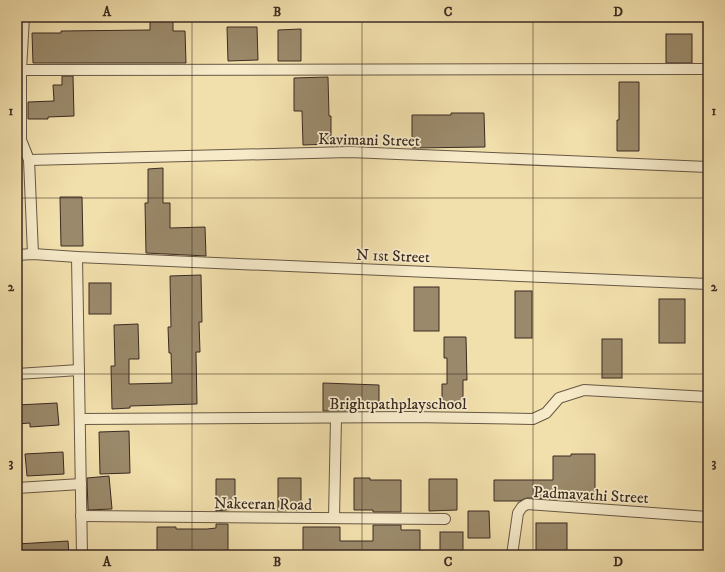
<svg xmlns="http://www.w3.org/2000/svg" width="725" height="572" font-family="'IM FELL DW Pica',serif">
  <rect width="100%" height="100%" fill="#f1dfac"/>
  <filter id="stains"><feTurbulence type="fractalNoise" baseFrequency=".005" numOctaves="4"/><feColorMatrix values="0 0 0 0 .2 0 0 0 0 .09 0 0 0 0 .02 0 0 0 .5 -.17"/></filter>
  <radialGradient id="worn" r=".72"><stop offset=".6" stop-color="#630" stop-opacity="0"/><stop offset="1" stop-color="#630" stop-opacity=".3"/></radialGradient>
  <g fill="#9a896a" stroke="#3b2b23">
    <polygon points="150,17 173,17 173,31 185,31 186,63 33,63 32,33 61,33 61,31 150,30"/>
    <polygon points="227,27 257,27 258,60 228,61"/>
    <polygon points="301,29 301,61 278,61 278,30"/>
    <rect x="666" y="34" width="26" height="29"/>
    <polygon points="62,76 73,76 74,116 48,117 48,119 28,119 28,102 54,101 53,85 62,85"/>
    <polygon points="328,77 329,116 331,116 331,144 303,145 302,111 294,111 294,78"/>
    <polygon points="619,82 639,82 639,151 617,151 617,120 619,120"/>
    <polygon points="451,113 484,113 485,147 412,148 412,115 451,115"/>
    <polygon points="163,168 163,203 170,203 170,228 205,227 206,256 146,253 145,203 148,203 148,169"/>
    <polygon points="60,197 82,197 83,246 61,246"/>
    <polygon points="201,275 202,322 199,322 200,352 196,352 197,404 130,406 130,408 112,409 111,366 115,366 114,325 138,324 139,359 129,359 129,384 172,383 171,353 169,353 168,327 171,327 170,276"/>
    <rect x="89" y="283" width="22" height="31"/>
    <rect x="414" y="287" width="25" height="44"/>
    <rect x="515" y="291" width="17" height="47"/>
    <rect x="659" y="299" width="26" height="44"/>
    <polygon points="444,337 466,337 467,380 463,380 463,405 442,405 442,384 447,384 447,358 444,358"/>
    <rect x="602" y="339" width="20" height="39"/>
    <polygon points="323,383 379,385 379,407 346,407 346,411 323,411"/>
    <polygon points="57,403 59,425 30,427 30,423 17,424 17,405"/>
    <polygon points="129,431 130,473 100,474 99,432"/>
    <polygon points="63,452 64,474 27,476 25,454"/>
    <polygon points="571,454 595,454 595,501 527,498 519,501 494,501 494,480 553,480 553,456 571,456"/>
    <polygon points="109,476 112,509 88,510 87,478"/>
    <polygon points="278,478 301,478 301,510 278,511"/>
    <polygon points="354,478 370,478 370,480 401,480 401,512 373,512 373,510 354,510"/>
    <polygon points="216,479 235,479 235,509 216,511"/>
    <polygon points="429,479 457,479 457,510 429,511"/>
    <polygon points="468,511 489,511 490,538 468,538"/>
    <rect x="536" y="523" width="31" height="32"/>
    <polygon points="216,524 228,524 228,555 157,555 157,527 176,527 176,529 207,529 216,528"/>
    <polygon points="373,525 401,525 401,530 420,530 420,555 303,555 303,527 340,527 340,541 373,541"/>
    <rect x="440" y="532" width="23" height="23"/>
    <polygon points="68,541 69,555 17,555 17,544"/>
  </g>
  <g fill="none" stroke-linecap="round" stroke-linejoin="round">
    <defs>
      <g id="minor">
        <polyline points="24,17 21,70 21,140 29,160 33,254"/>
        <polyline points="21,70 708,69"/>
        <polyline points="29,160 350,152 708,167"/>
        <polyline points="17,255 33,254 77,257 708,284"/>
        <polyline points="77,257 82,555"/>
        <polyline points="17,374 79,370"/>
        <polyline points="80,419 411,417 533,419 546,413 559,398 584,390 708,397"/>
        <polyline points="17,488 81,484"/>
        <polyline points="81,516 445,519"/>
        <polyline points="334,518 336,418"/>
        <polyline points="512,555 518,513 522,507 527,504 708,517"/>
      </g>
    </defs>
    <use href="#minor" stroke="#685845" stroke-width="12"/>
    <use href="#minor" stroke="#f6eac9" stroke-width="10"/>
  </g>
  <path fill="none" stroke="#3b2b23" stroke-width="1" stroke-opacity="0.55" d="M 192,17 L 192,555M 362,17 L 362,555M 533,17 L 533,555M 17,198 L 708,198M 17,374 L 708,374"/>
  <g text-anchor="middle" stroke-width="3.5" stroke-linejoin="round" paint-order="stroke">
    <g font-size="16" fill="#3b2b23" stroke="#f6eac9">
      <text transform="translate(369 139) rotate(1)" y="6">Kavimani Street</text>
      <text transform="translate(393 255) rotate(2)" y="6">N 1st Street</text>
      <text x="398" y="409">Brightpathplayschool</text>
      <text transform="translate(591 494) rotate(3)" y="6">Padmavathi Street</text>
      <text transform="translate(263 503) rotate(1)" y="6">Nakeeran Road</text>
    </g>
  </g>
  <rect width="725" height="572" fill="none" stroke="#f1dfac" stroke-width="44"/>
  <rect x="22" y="22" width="681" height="528" fill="none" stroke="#3b2b23" stroke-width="1.5"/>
  <g font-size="13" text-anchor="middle" font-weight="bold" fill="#3b2b23">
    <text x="107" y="16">A</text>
    <text x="277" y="16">B</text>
    <text x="448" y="16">C</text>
    <text x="618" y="16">D</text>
    <text x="11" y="115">1</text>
    <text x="714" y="115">1</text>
    <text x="11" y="291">2</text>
    <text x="714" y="291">2</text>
    <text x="11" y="467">3</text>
    <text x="714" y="467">3</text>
    <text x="107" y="566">A</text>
    <text x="277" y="566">B</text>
    <text x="448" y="566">C</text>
    <text x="618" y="566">D</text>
  </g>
  <rect width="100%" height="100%" filter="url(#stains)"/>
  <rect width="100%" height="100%" fill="url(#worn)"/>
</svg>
